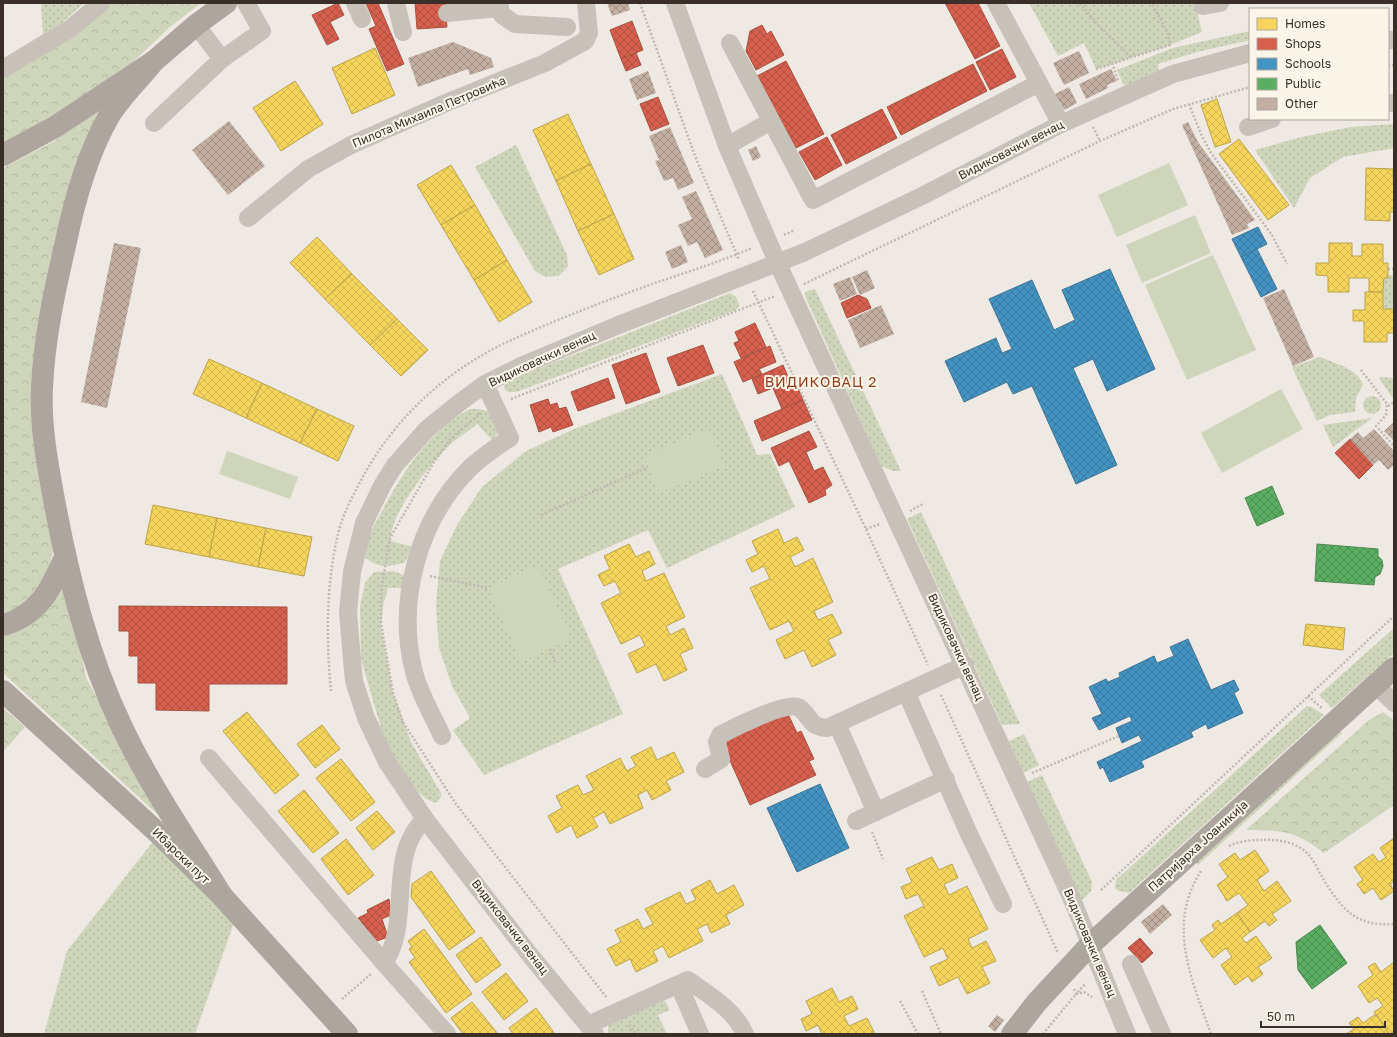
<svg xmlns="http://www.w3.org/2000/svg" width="1397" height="1037" font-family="'Golos Text',sans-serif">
  <defs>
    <pattern id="grass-dots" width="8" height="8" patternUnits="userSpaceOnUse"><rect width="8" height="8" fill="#ced5ba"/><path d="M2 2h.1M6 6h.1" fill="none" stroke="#b2b7a0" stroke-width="1.8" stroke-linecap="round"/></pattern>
    <pattern id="forest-crowns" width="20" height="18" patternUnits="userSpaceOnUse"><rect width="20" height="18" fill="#ced5ba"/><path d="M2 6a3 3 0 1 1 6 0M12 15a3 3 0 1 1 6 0" fill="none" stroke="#b2b7a0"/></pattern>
    <pattern id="homes-cross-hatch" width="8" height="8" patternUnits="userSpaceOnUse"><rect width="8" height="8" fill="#f6d55c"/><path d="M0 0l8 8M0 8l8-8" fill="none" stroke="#d4b750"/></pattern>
    <pattern id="shops-cross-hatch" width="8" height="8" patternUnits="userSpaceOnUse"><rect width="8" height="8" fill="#d6604d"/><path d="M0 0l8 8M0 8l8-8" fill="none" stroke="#af5040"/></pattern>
    <pattern id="schools-cross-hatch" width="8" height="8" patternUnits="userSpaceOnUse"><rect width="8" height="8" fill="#4393c3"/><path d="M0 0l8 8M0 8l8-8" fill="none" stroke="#39789e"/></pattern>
    <pattern id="public-cross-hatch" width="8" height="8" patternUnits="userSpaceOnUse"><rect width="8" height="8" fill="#5aae61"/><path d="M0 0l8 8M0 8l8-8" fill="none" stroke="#4b8e50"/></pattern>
    <pattern id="building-cross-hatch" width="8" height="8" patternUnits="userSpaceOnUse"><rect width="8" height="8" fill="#c3aea2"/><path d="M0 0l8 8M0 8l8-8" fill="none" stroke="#9f8e84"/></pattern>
  </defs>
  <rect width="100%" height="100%" fill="#eee9e2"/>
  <g fill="url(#grass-dots)">
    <polygon points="41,3 84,3 55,29 43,35"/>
    <polygon points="1029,3 1195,3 1202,32 1170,45 1096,69 1084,43 1058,56"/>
    <polygon points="1250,31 1250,40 1197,52 1158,64 1159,72 1124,86 1117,70 1173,48"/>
    <polygon points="1394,124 1394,148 1343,157 1310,178 1294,208 1255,150 1302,137 1351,127"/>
    <polygon points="516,145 567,255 568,266 559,276 545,277 535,271 475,167"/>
    <polygon points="1388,275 1394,275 1394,309 1383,309 1384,278 1388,278"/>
    <polygon points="815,289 901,471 893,471 881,466 806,298 805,292"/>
    <path d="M 730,293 C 736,296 738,299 739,306 L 736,310 L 516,392 L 508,392 L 504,389 L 505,384 L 510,380 Z"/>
    <path d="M 1320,357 C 1334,363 1356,368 1363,384 L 1356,398 L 1355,412 L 1330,415 L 1317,421 L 1292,367 Z"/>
    <polygon points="722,374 757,455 770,454 795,507 667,568 648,530 558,569 623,714 484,775 453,730 470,718 452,686 439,648 436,606 440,561 457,525 482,487 526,451 574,429"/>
    <polygon points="1380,377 1394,378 1394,400 1379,378"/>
    <circle cx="1372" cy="405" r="9"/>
    <path d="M 470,409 L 478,409 L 491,412 L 500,431 L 492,440 L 477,424 C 468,432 456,438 448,447 C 430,464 388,516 391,541 L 413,547 L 405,562 C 390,568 374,568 363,555 L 364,544 C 392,494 417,437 470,409 Z"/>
    <polygon points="1372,418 1333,447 1323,425"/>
    <polygon points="921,512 1020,724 1002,725 907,519"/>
    <polygon points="394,571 405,576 405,588 388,588 383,606 381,627 393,693 411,742 441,793 441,797 436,803 426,799 414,788 399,766 384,738 361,659 360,606 365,583 374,572"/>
    <polygon points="1394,628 1394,653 1332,708 1319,695"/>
    <polygon points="1307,706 1312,707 1324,715 1129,893 1119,891 1115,888 1116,880"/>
    <polygon points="1338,729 1342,733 1198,865 1195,862"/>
    <polygon points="1024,734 1039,765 1023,773 1009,741"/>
    <polygon points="1042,775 1092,882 1091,891 1082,900 1027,782"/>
    <polygon points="159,834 237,914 195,1034 44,1034 67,951"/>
    <polygon points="661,999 665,1001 670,1010 658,1015 667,1034 608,1034 608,1027 612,1021"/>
  </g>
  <g fill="url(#forest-crowns)">
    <polygon points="110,3 201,3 170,27 131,64 63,111 3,145 3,75 73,34"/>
    <polygon points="103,106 47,314 54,546 47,578 23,606 3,613 3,168 53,142"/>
    <polygon points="65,567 86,678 166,822 3,673 3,632"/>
    <polygon points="3,708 25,727 3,752"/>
    <path d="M 1383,712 L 1394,720 L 1394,805 L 1324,853 C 1293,829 1283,831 1246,830 L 1369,720 Z"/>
  </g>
  <g fill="#ced5ba">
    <polygon points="1169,163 1188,205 1117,237 1098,195"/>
    <polygon points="1195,215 1211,253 1142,283 1126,245"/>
    <polygon points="1213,255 1256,350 1187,380 1145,285"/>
    <polygon points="1281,389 1303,429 1222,473 1201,433"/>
    <polygon points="709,428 725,466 659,493 643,456"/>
    <polygon points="227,451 298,477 290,499 219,474"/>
    <polygon points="538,565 572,639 521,662 488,588"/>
  </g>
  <g fill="url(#homes-cross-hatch)" stroke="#bda34c">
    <polygon points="375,48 395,95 352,114 332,68"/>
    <polygon points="295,81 323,124 281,151 253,108"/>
    <polygon points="1217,99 1231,142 1215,147 1201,105"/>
    <polygon points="568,114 591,164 556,181 533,130"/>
    <polygon points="1239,139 1289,205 1268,220 1219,154"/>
    <polygon points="591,164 614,214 578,231 556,181"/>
    <polygon points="451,165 475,205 441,225 417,185"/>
    <polygon points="1366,168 1393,169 1394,212 1390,212 1390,221 1365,220"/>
    <polygon points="475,205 507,260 474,280 441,225"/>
    <polygon points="614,214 634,259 599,275 578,231"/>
    <polygon points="317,237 352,274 325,299 290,263"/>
    <polygon points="1329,243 1352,243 1352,256 1362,256 1362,244 1383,244 1383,263 1388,263 1388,278 1384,278 1383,292 1369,292 1369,278 1349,278 1349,292 1328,292 1328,276 1316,275 1316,263 1329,263"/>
    <polygon points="507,260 532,302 499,322 474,280"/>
    <polygon points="352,274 397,319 370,345 325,299"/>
    <polygon points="1365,292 1383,292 1383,309 1394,309 1394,333 1387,333 1387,342 1364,342 1364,321 1353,321 1353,310 1365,310"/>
    <polygon points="397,319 428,350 401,376 370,345"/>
    <polygon points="209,359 262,383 246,418 193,394"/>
    <polygon points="262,383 317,409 300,443 246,418"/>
    <polygon points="317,409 354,426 338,461 300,443"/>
    <polygon points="153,505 217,518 209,557 145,544"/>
    <polygon points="217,518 266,528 258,567 209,557"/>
    <polygon points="266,528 312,537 304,576 258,567"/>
    <polygon points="778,529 784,543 797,537 804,550 790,557 795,567 813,558 833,602 814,611 818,620 832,614 842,633 828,640 836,655 812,667 804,650 785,659 776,640 794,631 789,621 770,630 750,588 770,579 764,566 752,572 746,560 758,554 752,541"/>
    <polygon points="629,544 636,557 649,551 655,564 642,571 646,581 664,573 685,617 666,626 670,635 684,628 693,648 680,654 687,670 664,681 656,664 637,673 628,654 645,646 640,635 621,644 601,603 621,593 615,581 604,586 598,575 610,569 604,556"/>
    <polygon points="1306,624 1345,628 1343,650 1303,645"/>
    <polygon points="247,712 299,775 275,794 223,731"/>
    <polygon points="322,725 340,749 315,768 297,744"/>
    <polygon points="651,747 657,760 674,752 684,772 666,781 671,790 652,800 647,790 638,795 643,808 610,824 604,812 593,818 598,827 577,838 571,825 557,833 548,816 562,808 556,796 578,785 583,795 594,790 586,776 620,758 627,771 636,766 631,757"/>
    <polygon points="341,759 375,802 351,821 316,778"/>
    <polygon points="304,790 339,833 313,853 278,811"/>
    <polygon points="377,811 395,832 373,850 356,828"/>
    <polygon points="1394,838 1394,881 1390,884 1394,891 1381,900 1373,888 1364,894 1357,884 1363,880 1354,867 1373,854 1379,862 1386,857 1380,848"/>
    <polygon points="346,839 374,875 348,895 321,859"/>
    <polygon points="1255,850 1269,871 1257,880 1264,891 1277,881 1291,901 1272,914 1277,920 1269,926 1265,921 1250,932 1237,913 1248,905 1239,893 1227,901 1217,885 1228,877 1219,864 1235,853 1240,860"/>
    <polygon points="932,857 939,870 952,864 958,878 944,884 949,895 967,886 988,929 968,939 972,948 986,941 996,961 982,967 990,983 967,994 958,977 939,986 930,967 948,959 943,948 924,957 904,916 924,906 918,894 906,899 901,887 912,882 906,869"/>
    <polygon points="431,871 475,932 449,950 411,897 412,884"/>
    <polygon points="710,880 717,894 734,885 744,905 726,915 730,924 711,933 707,924 697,929 703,941 669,958 663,946 653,951 658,961 636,972 630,959 616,966 607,949 621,942 615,930 638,919 643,929 653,924 645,909 680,892 686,904 696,900 691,890"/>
    <polygon points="1237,913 1250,932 1242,938 1246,943 1256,936 1272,958 1258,967 1263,974 1252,982 1248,976 1235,985 1221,965 1232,957 1226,948 1213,958 1200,940 1215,930 1212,925 1218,920 1221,924"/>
    <polygon points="424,929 472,994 446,1013 409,962 415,958 409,949 412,947 408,941"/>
    <polygon points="481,937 501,965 476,983 456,955"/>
    <polygon points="1394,962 1394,1033 1389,1034 1374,1012 1383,1006 1377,998 1369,1003 1358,986 1373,975 1368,967 1375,963 1381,972"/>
    <polygon points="506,973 528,1001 504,1020 482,992"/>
    <polygon points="832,988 839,1002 852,996 858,1009 844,1016 849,1026 867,1018 875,1034 822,1034 818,1025 806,1031 801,1019 812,1014 806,1001"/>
    <polygon points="472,1002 498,1034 463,1034 451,1018"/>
    <polygon points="536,1008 555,1034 513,1034 509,1028"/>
    <polygon points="1376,1014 1388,1032 1386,1034 1346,1034 1354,1029 1349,1023 1358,1017 1363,1023"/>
  </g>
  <g fill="url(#shops-cross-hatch)" stroke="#a75142">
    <polygon points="338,3 344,15 330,22 339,39 327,45 312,15"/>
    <polygon points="366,3 378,3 404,64 387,71 369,29 376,26"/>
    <polygon points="415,3 475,3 445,5 447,27 417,29"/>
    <polygon points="945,3 978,3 1000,46 975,59"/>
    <polygon points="632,21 643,50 621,59 610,30"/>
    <polygon points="762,25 767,34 771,31 784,55 756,70 746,51 750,31"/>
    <polygon points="1002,49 1016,77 990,90 976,62"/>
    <polygon points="636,53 641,65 626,71 621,59"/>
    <polygon points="786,61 824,134 796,148 757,76"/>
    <polygon points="973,64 987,91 901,135 887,107"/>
    <polygon points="658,97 669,124 651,131 640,104"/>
    <polygon points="882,109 897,138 846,164 831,135"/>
    <polygon points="827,137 842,165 815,180 799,152"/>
    <polygon points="858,295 867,299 871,308 847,318 841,303"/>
    <polygon points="755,323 766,347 741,358 734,343 739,341 735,332"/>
    <polygon points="703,345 714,373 678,386 667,358"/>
    <polygon points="770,346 776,362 759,369 762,374 743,382 734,362"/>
    <polygon points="646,353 660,392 626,404 612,365"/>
    <polygon points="783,365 790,381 758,394 752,379"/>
    <polygon points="608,378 615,398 578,411 571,392"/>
    <polygon points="794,379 803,400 782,409 773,388"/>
    <polygon points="548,399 550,405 557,403 559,409 566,407 573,425 553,432 551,427 539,432 530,405"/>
    <polygon points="803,400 812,420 762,441 754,421"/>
    <polygon points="809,431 817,447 806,452 814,471 823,467 832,485 825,490 826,495 809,503 789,461 779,466 771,448"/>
    <polygon points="1350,439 1373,465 1359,479 1335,453"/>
    <polygon points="119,606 287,607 287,684 209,684 209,711 156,710 156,683 138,683 138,656 129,656 129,631 119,631"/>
    <polygon points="787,712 797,733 801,731 814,759 809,761 816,775 750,805 722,743"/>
    <polygon points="389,899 391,915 382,919 388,937 377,941 358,918 368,913 367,910"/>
    <polygon points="1140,938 1153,953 1142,963 1128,948"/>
  </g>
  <g fill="url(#schools-cross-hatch)" stroke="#407594">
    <polygon points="1258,227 1267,244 1241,257 1232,239"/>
    <polygon points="1257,249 1277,289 1261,297 1241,257"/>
    <polygon points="1110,269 1155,369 1107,391 1093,359 1073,368 1117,465 1076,484 1032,386 1013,394 1007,382 964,402 945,361 996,338 1002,353 1012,349 989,299 1032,280 1054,330 1075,320 1062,290"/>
    <polygon points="1188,639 1211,690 1234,680 1239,690 1234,693 1243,713 1208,729 1206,724 1191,732 1193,737 1141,761 1144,767 1110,782 1103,767 1100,769 1097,762 1142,741 1139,735 1122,743 1116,728 1132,721 1130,716 1099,730 1092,718 1102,714 1089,687 1106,679 1108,682 1120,677 1119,673 1154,656 1157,663 1174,656 1170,647"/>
    <polygon points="820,784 849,848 797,872 767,808"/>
  </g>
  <g fill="url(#public-cross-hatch)" stroke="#508850">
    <polygon points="1272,486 1284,514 1257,526 1245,498"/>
    <polygon points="1317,544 1378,549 1378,556 1382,560 1383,566 1380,574 1375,577 1374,585 1315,581"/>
    <polygon points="1320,925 1347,963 1312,989 1298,970 1296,942"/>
  </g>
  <g fill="url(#building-cross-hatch)">
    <polygon points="607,3 628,3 630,10 612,16"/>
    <polygon points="453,42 491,58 494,67 470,75 468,69 418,87 408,58"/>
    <polygon points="1079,51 1089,73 1064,85 1053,63"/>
    <polygon points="1111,69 1117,81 1107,85 1108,88 1086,99 1079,84"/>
    <polygon points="648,71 656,93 637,100 629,79"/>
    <polygon points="1069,87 1077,103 1064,110 1055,94"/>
    <polygon points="229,121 265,166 228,195 192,150"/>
    <polygon points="1188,122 1198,142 1255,220 1247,224 1249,228 1232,235 1182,125"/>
    <polygon points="670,127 694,183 678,190 673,178 664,181 655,161 659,160 649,136"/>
    <polygon points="756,146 761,157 753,161 748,150"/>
    <polygon points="696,191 723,250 705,258 697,242 688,246 678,225 692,219 682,197"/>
    <polygon points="114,243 141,248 107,408 81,402"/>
    <polygon points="681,245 688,262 672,269 665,252"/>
    <polygon points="867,270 875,288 860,295 852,277"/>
    <polygon points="850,277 857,294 840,301 833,284"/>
    <polygon points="1284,289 1314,357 1293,366 1263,298"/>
    <polygon points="881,305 894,334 860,348 848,320"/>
    <polygon points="1394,422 1394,441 1384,431"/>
    <polygon points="1374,429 1394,451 1394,465 1388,470 1379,460 1373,465 1350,439 1358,432 1363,438"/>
    <polygon points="1163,904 1172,915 1150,934 1141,922"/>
    <polygon points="997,1015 1004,1020 995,1032 988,1026"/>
  </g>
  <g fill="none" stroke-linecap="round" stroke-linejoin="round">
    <g stroke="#c0b9b2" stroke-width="2.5" stroke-dasharray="2 2" stroke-linecap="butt">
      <polyline points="640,3 695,156 739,260"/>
      <polyline points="1080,3 1098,25 1131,57"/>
      <polyline points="1112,63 1118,80"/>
      <polyline points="1388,65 1394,65"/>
      <polyline points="1096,69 1170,45 1168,34 1152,3"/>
      <polyline points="1189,104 1201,134 1211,153 1272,235 1287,264"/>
      <polyline points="1093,127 1100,141"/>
      <polyline points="784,235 795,230"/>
      <polyline points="1388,269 1394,269"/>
      <polyline points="804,284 1100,141 1173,109 1250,87"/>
      <polyline points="753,291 865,527 928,665"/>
      <polyline points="1361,370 1387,404 1386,415 1376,426 1394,446"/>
      <polyline points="511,399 775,296"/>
      <polyline points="1388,406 1394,402"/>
      <polyline points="481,413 451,438 434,462 390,538 381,592 381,623 393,693 403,722 456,804 607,998"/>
      <polyline points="910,511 923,504"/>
      <polyline points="541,515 648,467"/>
      <polyline points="866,529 880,524"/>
      <polyline points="430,576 488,588"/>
      <polyline points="550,649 555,662"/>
      <path d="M 331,691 C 326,639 326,585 338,534 C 342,517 350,501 358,486 C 390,423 441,374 505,343 C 555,320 607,300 658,282 C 690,271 722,261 752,248"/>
      <polyline points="941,695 1058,953"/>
      <polyline points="1308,696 1323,709"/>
      <polyline points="1032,773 1119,736"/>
      <polyline points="872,832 883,859"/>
      <path d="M 1229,846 C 1239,841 1252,840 1262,840 C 1277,839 1297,842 1308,854 C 1315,862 1319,872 1324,880 C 1342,910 1357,927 1394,924"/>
      <path d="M 1201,871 C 1166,925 1192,980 1211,1034"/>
      <polyline points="1101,890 1394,616"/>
      <polyline points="1074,989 1076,994 1086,983"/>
      <polyline points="922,991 941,1034"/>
      <polyline points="342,999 371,974"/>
      <polyline points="900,1001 918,1034"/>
      <polyline points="629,1025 636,1034"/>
      <polyline points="1043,1034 1076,994 1084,992 1092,997"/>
    </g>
    <g stroke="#c7c1ba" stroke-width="18">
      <polyline points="355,3 362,19"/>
      <polyline points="396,3 403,32"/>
      <polyline points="498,3 502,15 515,24 567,27"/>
      <polyline points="675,3 727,146 778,264 1071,897 1127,1034"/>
      <polyline points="996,3 1061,124"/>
      <polyline points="1203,6 1220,3"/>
      <polyline points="447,13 500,8"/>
      <polyline points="196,25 222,59"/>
      <polyline points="1388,40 1394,40"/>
      <polyline points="730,43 813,200 1039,83"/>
      <polyline points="3,69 71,28 101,3"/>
      <polyline points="1388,103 1394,103"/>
      <polyline points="154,123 222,59 262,31 246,3"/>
      <polyline points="1248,127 1272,119"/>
      <polyline points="727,146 771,121"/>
      <polyline points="248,218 308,169 351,145 448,102 545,63 585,41 589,33 586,3"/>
      <polyline points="1376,685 1394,703"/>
      <polyline points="906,692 969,834 1003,904"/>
      <polyline points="837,724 876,812"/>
      <path d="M 442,736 C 433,716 420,695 414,672 C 396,601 418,519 471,467 C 483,456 496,447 510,438 L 485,384"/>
      <polyline points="209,758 384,963 447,1034"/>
      <path d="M 705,769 L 721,759 L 717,742 L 720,735 C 733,728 787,701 798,707 C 811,715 808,727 827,728 L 965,665"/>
      <polyline points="856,821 946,779"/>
      <path d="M 384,963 C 413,921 385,856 425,819"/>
      <polyline points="1131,964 1162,1034"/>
      <polyline points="679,985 700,1034"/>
      <path d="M 588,1025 L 688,980 C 710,996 734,1009 745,1034"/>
      <polyline points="595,1034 530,955 425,819 387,762 366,718 354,681 352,660 348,612 352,572 364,523 383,484 395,465 427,429 459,403 485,384 521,366 616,326 805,252 922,196 1061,124 1173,74 1250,53"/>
    </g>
    <g stroke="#ada69f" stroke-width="22">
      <path d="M 153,62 C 139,80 119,98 108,118 C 86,157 74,202 65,246 C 54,293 44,340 42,388 C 40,427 48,467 55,505 C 69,579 88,656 121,725 C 148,783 188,841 222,896"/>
      <polyline points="3,155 55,127 153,62 196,25 226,3"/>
      <path d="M 3,625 C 39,615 51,589 65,557"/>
      <polyline points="3,691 159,834 222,896 347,1034"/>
      <polyline points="1012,1034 1037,1002 1091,944 1394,668"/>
    </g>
  </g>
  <g text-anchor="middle" stroke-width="4" stroke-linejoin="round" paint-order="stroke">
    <g font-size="12" fill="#392e28" stroke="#fbf4e9">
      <text transform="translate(429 112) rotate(-23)" y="4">Пилота Михаила Петровића</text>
      <text transform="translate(1011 150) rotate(-27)" y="4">Видиковачки венац</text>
      <text transform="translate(542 359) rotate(-25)" y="4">Видиковачки венац</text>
      <text transform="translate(956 647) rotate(65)" y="4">Видиковачки венац</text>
      <text transform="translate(1198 846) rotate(-42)" y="4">Патријарха Јоаникија</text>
      <text transform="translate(181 856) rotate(44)" y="4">Ибарски пут</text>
      <text transform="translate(510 927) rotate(52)" y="4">Видиковачки венац</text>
      <text transform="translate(1090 943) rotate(67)" y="4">Видиковачки венац</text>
    </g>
    <g font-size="14" letter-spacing="1" fill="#8f3d1a" stroke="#fbf4e9">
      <text x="821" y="387">ВИДИКОВАЦ 2</text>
    </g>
  </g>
  <rect width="1397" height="1037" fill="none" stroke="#392e28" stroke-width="8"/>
  <rect x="1249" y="8" width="140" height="112" fill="#fbf4e9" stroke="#ada59c"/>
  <rect x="1257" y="18" width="20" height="12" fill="#f6d55c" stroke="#ada59c"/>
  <text x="1285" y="28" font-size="12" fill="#392e28">Homes</text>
  <rect x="1257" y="38" width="20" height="12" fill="#d6604d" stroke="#ada59c"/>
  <text x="1285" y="48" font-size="12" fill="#392e28">Shops</text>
  <rect x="1257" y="58" width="20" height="12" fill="#4393c3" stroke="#ada59c"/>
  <text x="1285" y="68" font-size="12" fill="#392e28">Schools</text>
  <rect x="1257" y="78" width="20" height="12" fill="#5aae61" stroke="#ada59c"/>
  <text x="1285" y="88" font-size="12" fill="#392e28">Public</text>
  <rect x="1257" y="98" width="20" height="12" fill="#c3aea2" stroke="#ada59c"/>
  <text x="1285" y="108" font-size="12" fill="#392e28">Other</text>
  <path d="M1261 1021v6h124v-6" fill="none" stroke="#392e28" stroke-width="2"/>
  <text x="1267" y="1021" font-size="12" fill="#392e28" stroke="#fbf4e9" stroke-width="3" paint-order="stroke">50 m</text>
</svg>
